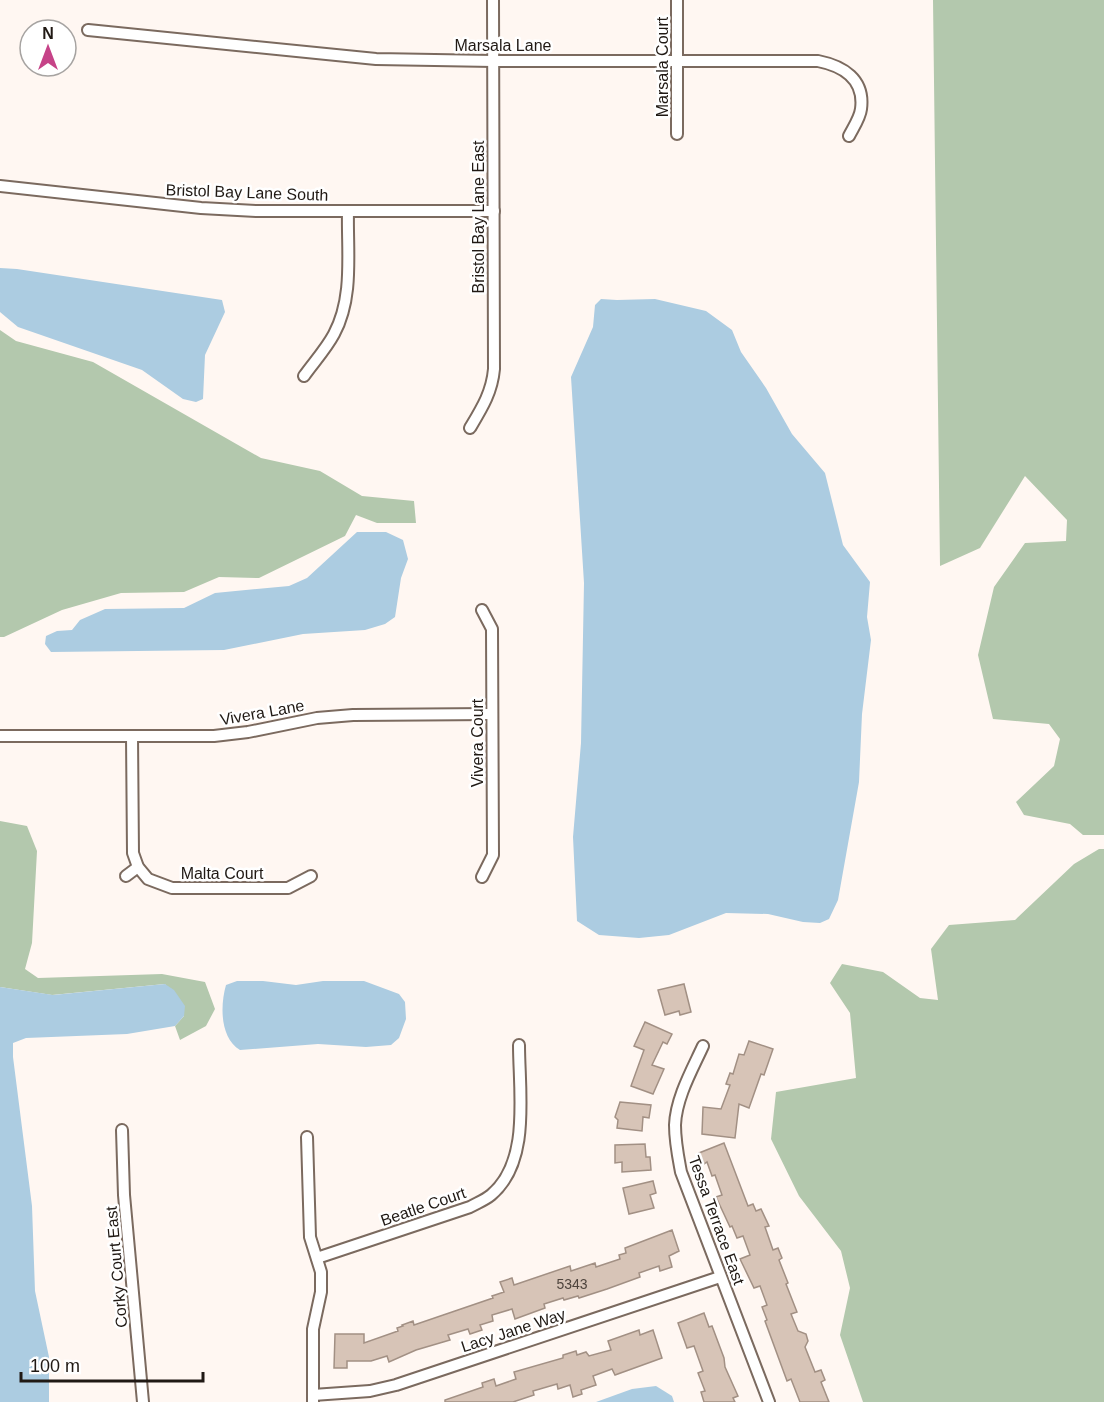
<svg xmlns="http://www.w3.org/2000/svg" width="1104" height="1402" font-family="Helvetica,sans-serif">
  <rect width="100%" height="100%" fill="#fff7f2"/>
  <g fill="#b3c8ad">
    <polygon points="933,0 1104,0 1104,835 1083,835 1070,824 1024,815 1016,802 1054,766 1060,739 1049,724 993,719 978,655 994,587 1025,543 1066,541 1067,520 1025,476 980,548 940,566"/>
    <polygon points="0,330 16,341 93,362 261,458 320,471 362,496 414,501 416,523 377,523 356,515 345,536 259,578 219,577 184,592 121,593 62,610 4,637 0,637"/>
    <polygon points="0,821 27,826 37,851 32,943 25,969 38,978 162,974 205,982 215,1009 206,1026 180,1040 175,1026 184,1016 165,984 52,995 0,987"/>
    <polygon points="1099,849 1104,849 1104,1402 863,1402 840,1335 850,1288 841,1251 799,1196 771,1139 776,1092 856,1078 850,1013 830,983 842,964 883,972 920,998 938,1000 931,949 949,925 1015,920 1074,864"/>
  </g>
  <g fill="#accce1">
    <polygon points="0,268 17,269 222,300 225,312 205,355 203,399 196,402 183,399 142,370 18,327 0,312"/>
    <polygon points="601,299 617,300 655,299 706,311 732,330 741,352 766,388 792,434 825,473 843,545 870,582 867,617 871,640 862,714 859,782 838,900 829,919 820,923 803,922 768,914 726,913 669,935 639,938 599,935 577,921 573,837 581,743 584,583 571,377 593,327 595,305"/>
    <polygon points="357,532 386,532 403,540 408,559 401,578 395,617 385,624 365,630 303,634 224,650 51,652 45,644 46,636 57,631 72,630 80,620 105,609 184,608 215,593 289,586 307,578"/>
    <path d="M 237,981 L 263,981 L 296,985 L 323,981 L 364,981 L 399,994 L 405,1002 L 406,1019 L 399,1038 L 391,1045 L 366,1047 L 318,1044 L 240,1050 C 220,1038 220,1006 226,985 Z"/>
    <polygon points="165,984 174,990 185,1006 184,1016 175,1026 127,1034 26,1038 13,1043 13,1057 32,1206 35,1291 49,1357 49,1402 0,1402 0,987 53,995"/>
    <polygon points="656,1386 672,1396 674,1402 596,1402 632,1389"/>
  </g>
  <g fill="#d7c4b7" stroke="#a29084" stroke-width="1.5">
    <polygon points="684,984 691,1012 680,1015 679,1011 665,1015 658,990"/>
    <polygon points="645,1022 672,1034 667,1044 663,1042 652,1065 664,1069 653,1094 631,1086 644,1050 634,1046"/>
    <polygon points="749,1041 773,1049 764,1075 761,1074 749,1108 739,1104 735,1138 702,1134 703,1107 721,1109 730,1085 726,1084 730,1073 733,1074 739,1054 744,1055"/>
    <polygon points="620,1102 651,1105 649,1118 643,1117 642,1131 617,1128 618,1120 615,1117"/>
    <polygon points="724,1143 748,1206 753,1204 756,1211 761,1209 769,1226 765,1227 773,1250 778,1248 782,1258 779,1260 788,1283 786,1284 797,1312 791,1314 798,1331 806,1334 808,1341 805,1347 815,1372 821,1370 825,1380 821,1382 829,1402 800,1402 791,1379 787,1381 765,1321 767,1320 762,1307 767,1305 760,1286 754,1288 740,1259 750,1255 743,1236 737,1238 732,1226 730,1227 716,1197 722,1195 715,1175 712,1176 707,1162 704,1164 699,1153"/>
    <polygon points="645,1144 646,1157 650,1157 651,1170 622,1172 622,1162 615,1163 615,1145"/>
    <polygon points="653,1181 656,1193 650,1195 654,1208 629,1214 623,1188"/>
    <polygon points="672,1230 679,1251 669,1256 672,1267 660,1271 659,1266 639,1273 640,1277 607,1289 579,1298 578,1296 564,1300 563,1298 544,1304 545,1308 515,1319 512,1309 492,1315 493,1321 480,1325 482,1330 470,1334 468,1329 448,1335 450,1340 416,1350 389,1362 387,1356 371,1361 347,1361 347,1368 334,1368 335,1334 364,1334 364,1343 398,1331 397,1328 403,1326 402,1325 413,1321 414,1325 493,1298 492,1296 504,1292 500,1282 512,1278 514,1285 570,1266 571,1271 595,1263 596,1267 620,1259 619,1255 626,1253 625,1248"/>
    <polygon points="704,1313 709,1327 712,1326 724,1358 725,1367 738,1396 733,1398 735,1402 704,1402 701,1392 705,1391 698,1373 703,1371 694,1346 687,1348 678,1323"/>
    <polygon points="639,1330 640,1335 653,1330 662,1358 615,1375 612,1369 593,1376 596,1385 581,1390 582,1394 573,1397 570,1385 558,1389 557,1384 533,1391 534,1395 513,1402 445,1402 445,1400 483,1387 482,1383 494,1379 496,1386 516,1379 514,1372 563,1358 563,1355 576,1351 577,1355 586,1352 589,1356 611,1350 608,1341"/>
  </g>
  <g fill="none" stroke-linecap="round" stroke-linejoin="round">
    <defs>
      <g id="minor">
        <path d="M 88,30 L 376,59 L 493,61 L 818,61 C 843,66 865,79 861,109 C 860,118 853,128 849,136"/>
        <polyline points="677,134 677,0"/>
        <polyline points="0,186 201,208 256,211 494,211"/>
        <path d="M 304,376 C 314,362 326,349 334,334 C 354,297 347,252 348,211"/>
        <path d="M 470,428 C 482,408 492,392 494,369 L 493,0"/>
        <polyline points="482,610 492,629 493,855 482,877"/>
        <polyline points="0,736 214,736 248,732 317,718 353,715 492,714"/>
        <polyline points="132,736 133,853 138,867 148,879 172,888 288,888 311,876"/>
        <polyline points="126,876 138,867"/>
        <path d="M 703,1046 C 692,1070 676,1098 675,1125 C 675,1142 678,1156 681,1172 L 769,1402"/>
        <polyline points="122,1130 124,1195 143,1402"/>
        <polyline points="307,1137 310,1237 321,1272 321,1292 313,1329 313,1402"/>
        <path d="M 317,1258 L 470,1207 C 477,1203 485,1200 491,1195 C 531,1162 519,1092 519,1045"/>
        <polyline points="313,1395 370,1391 396,1385 720,1277"/>
      </g>
    </defs>
    <use href="#minor" stroke="#7b6a5f" stroke-width="14"/>
    <use href="#minor" stroke="#fff" stroke-width="10"/>
  </g>
  <g text-anchor="middle" stroke-width="5" stroke-linejoin="round" paint-order="stroke">
    <g font-size="14" fill="#4e443d">
      <text x="572" y="1289">5343</text>
    </g>
    <g font-size="16" fill="#201914" stroke="#fff">
      <text x="503" y="51">Marsala Lane</text>
      <text transform="translate(662 67) rotate(-90)" y="6">Marsala Court</text>
      <text transform="translate(247 192) rotate(2)" y="6">Bristol Bay Lane South</text>
      <text transform="translate(478 217) rotate(-90)" y="6">Bristol Bay Lane East</text>
      <text transform="translate(262 712) rotate(-10)" y="6">Vivera Lane</text>
      <text transform="translate(477 743) rotate(-90)" y="6">Vivera Court</text>
      <text x="222" y="879">Malta Court</text>
      <text transform="translate(423 1206) rotate(-19)" y="6">Beatle Court</text>
      <text transform="translate(717 1220) rotate(70)" y="6">Tessa Terrace East</text>
      <text transform="translate(116 1267) rotate(-95)" y="6">Corky Court East</text>
      <text transform="translate(513 1330) rotate(-18)" y="6">Lacy Jane Way</text>
    </g>
  </g>
  <g transform="translate(48 48)"><circle r="28" fill="#ffffff" stroke="#a6a3a1" stroke-width="1.5"/>
  <path d="M0-4.5L10 22L0 15L-10 22Z" fill="#c64388"/>
  <text y="-9" font-size="16" font-weight="bold" text-anchor="middle" fill="#201914">N</text>
  </g>
  <path d="M21 1372v9h182v-9" fill="none" stroke="#201914" stroke-width="3"/>
  <text x="30" y="1372" font-size="18" fill="#201914" stroke="#ffffff" stroke-width="4.5" paint-order="stroke">100 m</text>
</svg>
